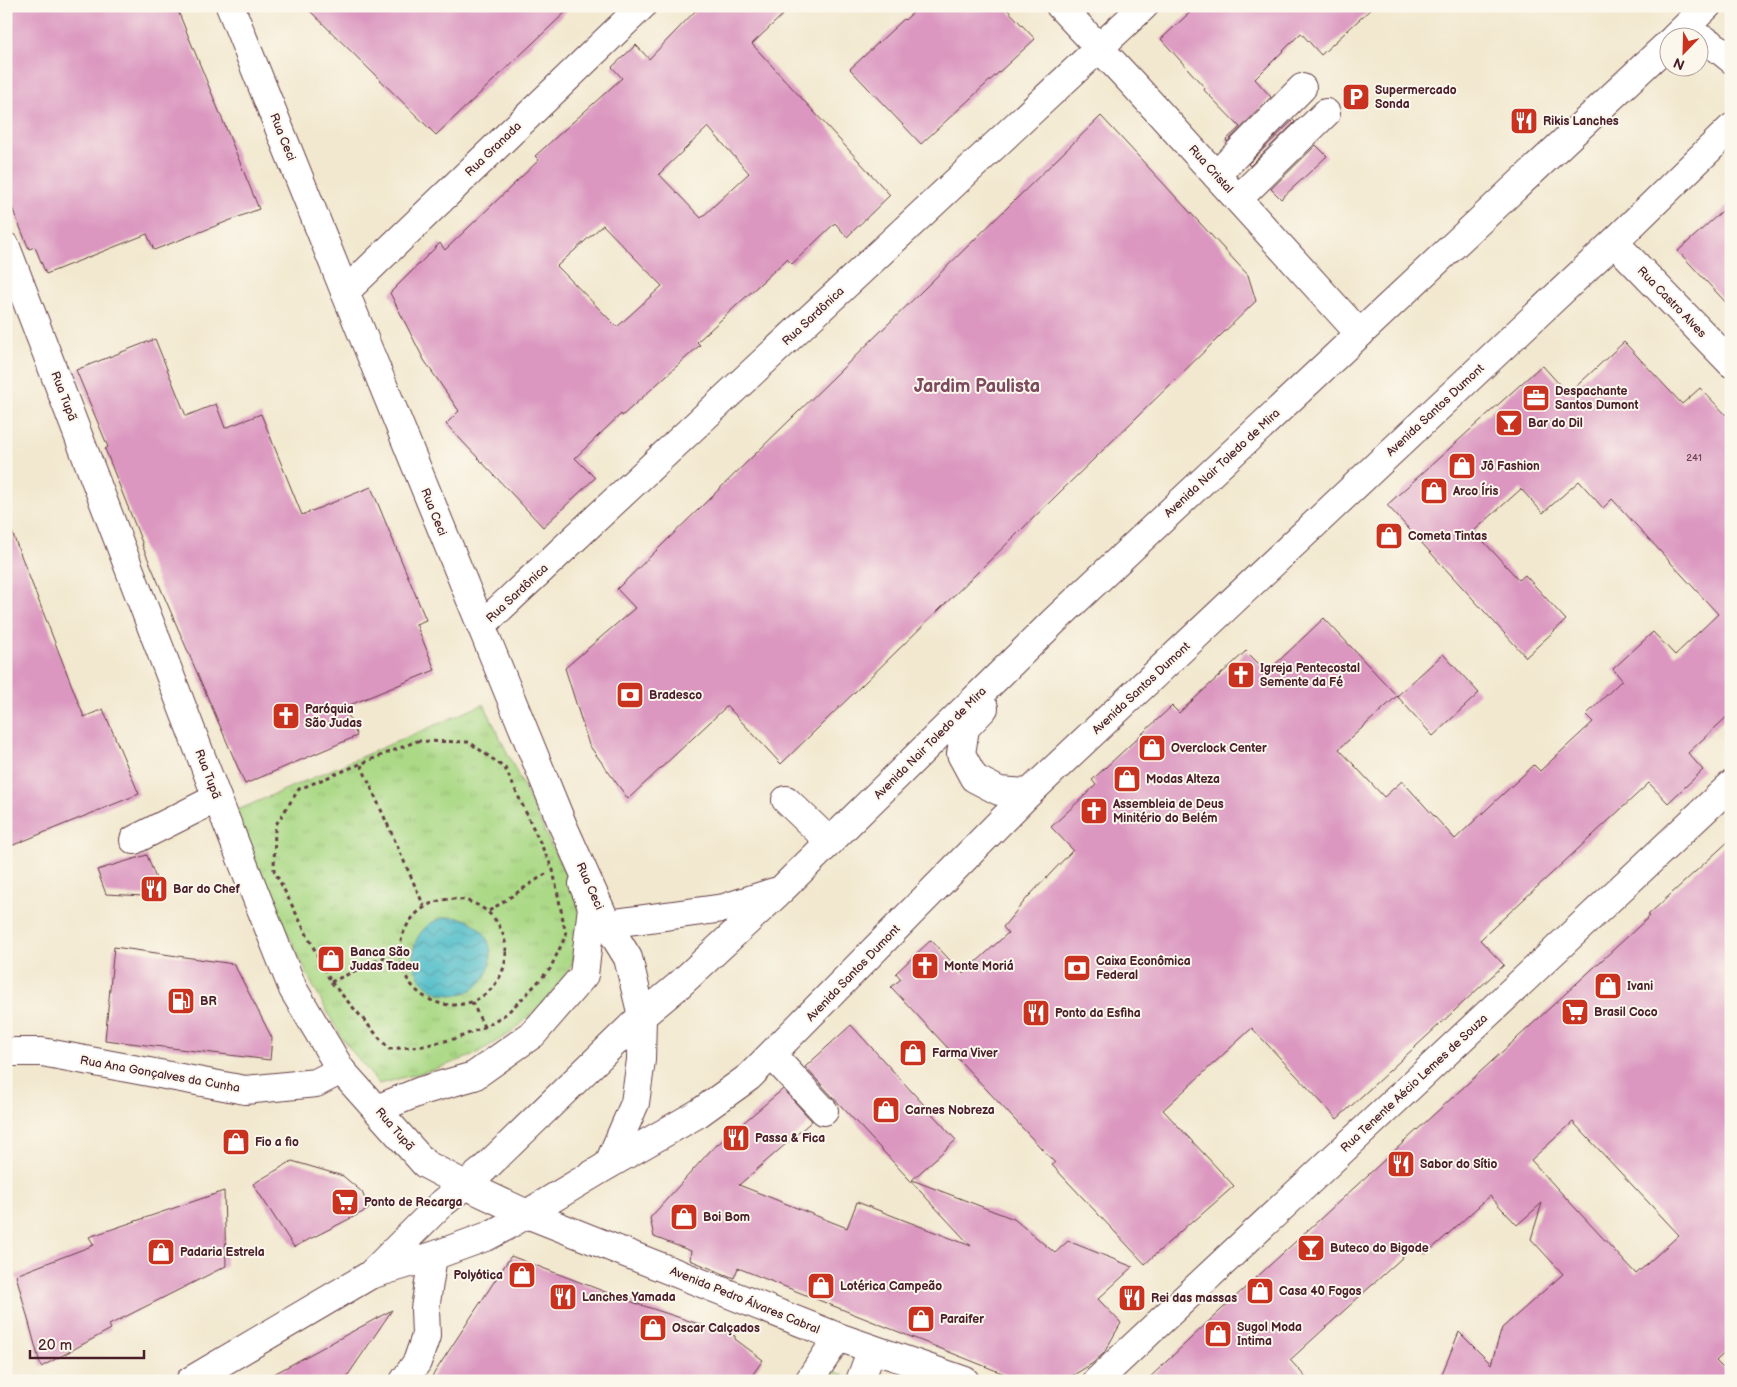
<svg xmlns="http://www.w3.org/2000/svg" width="1737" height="1387" font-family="'Balsamiq Sans',sans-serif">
  <defs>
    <pattern id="grass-tufts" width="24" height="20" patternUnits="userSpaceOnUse" patternTransform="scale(1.25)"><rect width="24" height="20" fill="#abd986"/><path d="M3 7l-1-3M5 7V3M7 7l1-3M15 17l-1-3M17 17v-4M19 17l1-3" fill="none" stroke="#95ba74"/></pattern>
    <pattern id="water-waves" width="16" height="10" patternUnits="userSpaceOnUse" patternTransform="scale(1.25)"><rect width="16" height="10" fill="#50bdc9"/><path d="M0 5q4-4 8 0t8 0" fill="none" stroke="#4499a3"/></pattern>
  </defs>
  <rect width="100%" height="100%" fill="#fbf7ec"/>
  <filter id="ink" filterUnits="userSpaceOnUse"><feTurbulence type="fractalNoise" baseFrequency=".02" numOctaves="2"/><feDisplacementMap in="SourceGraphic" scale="10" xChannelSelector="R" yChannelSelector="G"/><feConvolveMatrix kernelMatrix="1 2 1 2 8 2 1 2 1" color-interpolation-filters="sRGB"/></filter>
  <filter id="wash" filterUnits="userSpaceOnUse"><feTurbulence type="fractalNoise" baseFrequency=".0096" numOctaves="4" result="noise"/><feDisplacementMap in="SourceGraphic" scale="20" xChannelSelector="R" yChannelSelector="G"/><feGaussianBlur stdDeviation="1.12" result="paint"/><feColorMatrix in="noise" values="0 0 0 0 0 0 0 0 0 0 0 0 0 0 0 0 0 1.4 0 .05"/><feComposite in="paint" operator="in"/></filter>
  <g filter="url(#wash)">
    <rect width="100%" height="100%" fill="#f2e8cf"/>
    <g fill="url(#grass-tufts)" stroke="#7a7c58">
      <polygon points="484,704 585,916 572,965 548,999 512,1032 472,1056 432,1070 379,1084 343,1040 313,986 261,878 233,812"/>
      <polygon points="830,1369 847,1377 845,1381 822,1381"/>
    </g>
    <circle fill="url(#water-waves)" stroke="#4d6e7a" cx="452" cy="956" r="39"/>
    <g id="blocks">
      <g fill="#db97c0" fill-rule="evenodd">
        <polygon points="6,6 176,6 259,209 154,250 147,234 46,274 35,247 29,249 6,193"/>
        <polygon points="305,6 572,6 436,135"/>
        <path d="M 700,6 L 792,6 L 752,44 L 890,195 L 847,237 L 835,223 L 792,264 L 787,259 L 697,342 L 700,345 L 622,416 L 621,414 L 575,458 L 595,478 L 543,527 L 446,424 L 459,411 L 424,360 L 390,293 L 440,243 L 445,250 L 539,160 L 535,156 L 622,78 L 612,67 L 636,45 L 649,59 ZM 708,127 L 749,173 L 701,218 L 659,174 ZM 603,225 L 662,286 L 617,327 L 557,266 Z"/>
        <polygon points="920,6 1004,6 1035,39 921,144 850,69 904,19 905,20"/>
        <polygon points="1197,6 1374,6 1321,55 1301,33 1255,79 1271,97 1227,142 1226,140 1240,127 1204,90 1205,88 1161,39"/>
        <polygon points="1101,116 1248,275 1256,301 781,764 727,706 628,799 589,745 565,668 635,608 617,589"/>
        <polygon points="1293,120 1295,122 1250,166 1248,164"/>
        <polygon points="1316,145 1327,156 1281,199 1271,189"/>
        <polygon points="1731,203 1731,308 1678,251"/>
        <polygon points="155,339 186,416 216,404 225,428 261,414 302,515 371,487 426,620 416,624 435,670 345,707 357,736 245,784 142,545 143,545 105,449 108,447 76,370"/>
        <polygon points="1624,342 1682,404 1700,388 1731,420 1731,713 1688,753 1703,770 1668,803 1649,783 1480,940 1504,965 1337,1119 1252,1028 1163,1110 1234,1186 1194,1221 1193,1220 1145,1264 1052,1165 1055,1163 891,987 901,979 896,973 931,940 963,974 1008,933 1003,927 1028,897 1073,850 1051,827 1096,785 1092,780 1172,706 1179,713 1246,651 1267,672 1324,618 1397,696 1339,749 1384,797 1402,781 1455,839 1534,765 1540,771 1593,722 1586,715 1622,680 1613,669 1653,632 1675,655 1718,614 1612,499 1603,508 1579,481 1543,513 1521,489 1474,531 1519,580 1525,575 1566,620 1526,657 1387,505 1542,365 1568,394"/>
        <polygon points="6,522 8,522 84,717 103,709 139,794 6,848"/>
        <polygon points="1443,654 1479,693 1433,736 1397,696"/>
        <path d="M 1731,839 L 1731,1347 L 1716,1361 L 1731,1376 L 1731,1381 L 1439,1381 L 1459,1332 L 1491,1364 L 1502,1328 L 1563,1274 L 1531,1239 L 1542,1203 L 1517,1225 L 1490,1196 L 1426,1254 L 1417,1244 L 1290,1360 L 1309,1381 L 1146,1381 L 1209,1321 L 1650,916 L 1648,915 ZM 1573,1122 L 1679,1235 L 1636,1274 L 1531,1160 Z"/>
        <polygon points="147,855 163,897 106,894 97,870"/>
        <polygon points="114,947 234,964 272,1038 270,1060 105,1040"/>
        <polygon points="851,1025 956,1140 912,1180 1014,1219 1055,1253 1068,1241 1133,1267 1098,1299 1121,1323 1104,1353 1093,1363 1064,1381 1022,1381 738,1268 734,1278 690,1260 691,1251 654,1237 650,1218 710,1151 783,1089 812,1121 739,1185 847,1228 857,1202 971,1246 805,1067"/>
        <polygon points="292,1161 343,1176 362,1192 369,1209 294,1247 253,1184"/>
        <polygon points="224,1191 226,1266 109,1325 111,1329 41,1367 16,1275 94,1245 89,1237"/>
        <polygon points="511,1256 632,1302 735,1336 735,1339 763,1360 748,1381 429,1381"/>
        <polygon points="392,1310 344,1381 261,1381"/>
      </g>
    </g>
  </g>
  <g filter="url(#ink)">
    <use href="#blocks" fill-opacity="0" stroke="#633d44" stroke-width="1"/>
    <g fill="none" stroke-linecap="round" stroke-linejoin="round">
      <defs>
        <g id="minor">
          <polyline points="1060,6 1135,86 1360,334"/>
          <polyline points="1216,175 1302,88"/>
          <polyline points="1238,199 1326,113"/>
          <polyline points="1614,242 1731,363"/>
          <polyline points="345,292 642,6"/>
          <polyline points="481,626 1144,6"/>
          <polyline points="786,800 830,842"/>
          <polyline points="134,840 217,798"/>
          <polyline points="6,1052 42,1052 245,1090 316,1083 341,1070"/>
          <polyline points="772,1055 824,1111"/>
          <polyline points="377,1109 421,1091 474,1076 533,1034 584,975 592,907 583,884"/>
          <polyline points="404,1381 417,1362 426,1336 425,1309 433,1256"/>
          <polyline points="809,1381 838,1337"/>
          <polyline points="860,1381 872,1349"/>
          <polyline points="1097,1381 1731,785"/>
        </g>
        <g id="major">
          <polyline points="230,6 345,292 563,826 607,924 628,958 642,1016 641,1060 635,1103 608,1165"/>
          <path d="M 1681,32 C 1704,38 1712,43 1731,59"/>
          <polyline points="1674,38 1707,6"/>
          <polyline points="6,247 217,798 293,989 341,1070 425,1164 465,1185 527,1214 838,1337 965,1381"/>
          <polyline points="984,708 965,728 961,754 974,778 999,791 1029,793"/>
          <polyline points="607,924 724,908 774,892"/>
          <polyline points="372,1273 439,1206 481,1172 642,1016 678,986 781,890 1053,622 1670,42"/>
          <polyline points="190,1381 370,1275 433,1256 488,1236 505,1227 608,1165 699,1113 749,1077 1029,793 1614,242 1731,128"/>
        </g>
      </defs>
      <use href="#minor" stroke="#633d44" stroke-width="30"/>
      <use href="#major" stroke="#633d44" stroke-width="30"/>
      <g stroke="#633d44" stroke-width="3" stroke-dasharray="4 4" stroke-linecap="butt">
        <polygon points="417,741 469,742 505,768 553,870 566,935 550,969 525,996 506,1014 484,1027 458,1038 423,1046 389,1049 331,982 274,870 275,826 299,789"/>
        <polyline points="361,765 424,906"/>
        <circle cx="453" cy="952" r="53"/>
        <polyline points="489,911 547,873"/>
        <polyline points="331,982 400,950"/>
        <polyline points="472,1002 484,1027"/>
      </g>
      <use href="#minor" stroke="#fff" stroke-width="28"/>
      <use href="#major" stroke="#fff" stroke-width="28"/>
    </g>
  </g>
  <defs>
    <symbol id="parking-square" viewBox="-11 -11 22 22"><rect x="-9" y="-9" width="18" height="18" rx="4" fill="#c8321e" stroke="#fbf7ec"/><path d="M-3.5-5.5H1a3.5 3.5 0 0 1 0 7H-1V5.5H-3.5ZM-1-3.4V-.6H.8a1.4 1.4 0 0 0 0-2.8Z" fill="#fff"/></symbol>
    <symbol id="restaurant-square" viewBox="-11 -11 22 22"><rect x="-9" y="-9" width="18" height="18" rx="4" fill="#c8321e" stroke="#fbf7ec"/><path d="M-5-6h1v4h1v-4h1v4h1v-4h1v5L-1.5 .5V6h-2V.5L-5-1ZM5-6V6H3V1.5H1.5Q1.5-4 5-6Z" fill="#fff"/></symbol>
    <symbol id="office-square" viewBox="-11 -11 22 22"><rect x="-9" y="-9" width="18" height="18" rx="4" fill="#c8321e" stroke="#fbf7ec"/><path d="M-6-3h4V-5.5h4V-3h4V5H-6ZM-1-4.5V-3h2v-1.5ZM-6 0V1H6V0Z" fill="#fff"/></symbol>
    <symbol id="bar-square" viewBox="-11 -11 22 22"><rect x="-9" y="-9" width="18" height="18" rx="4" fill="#c8321e" stroke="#fbf7ec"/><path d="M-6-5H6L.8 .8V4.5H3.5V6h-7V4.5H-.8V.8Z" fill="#fff"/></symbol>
    <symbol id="shop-square" viewBox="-11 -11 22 22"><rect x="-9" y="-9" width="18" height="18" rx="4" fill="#c8321e" stroke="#fbf7ec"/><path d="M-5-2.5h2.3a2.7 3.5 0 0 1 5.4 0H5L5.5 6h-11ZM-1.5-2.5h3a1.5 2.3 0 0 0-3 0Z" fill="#fff"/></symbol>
    <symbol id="church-square" viewBox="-11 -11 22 22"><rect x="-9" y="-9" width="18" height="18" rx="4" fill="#c8321e" stroke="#fbf7ec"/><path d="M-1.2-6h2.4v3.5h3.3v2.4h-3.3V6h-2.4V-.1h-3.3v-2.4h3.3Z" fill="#fff"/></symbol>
    <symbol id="bank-square" viewBox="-11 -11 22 22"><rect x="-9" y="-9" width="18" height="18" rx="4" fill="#c8321e" stroke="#fbf7ec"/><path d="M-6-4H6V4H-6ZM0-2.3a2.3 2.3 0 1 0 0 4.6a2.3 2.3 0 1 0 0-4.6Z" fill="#fff"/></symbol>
    <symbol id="fuel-square" viewBox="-11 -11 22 22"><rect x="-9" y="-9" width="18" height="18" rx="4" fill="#c8321e" stroke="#fbf7ec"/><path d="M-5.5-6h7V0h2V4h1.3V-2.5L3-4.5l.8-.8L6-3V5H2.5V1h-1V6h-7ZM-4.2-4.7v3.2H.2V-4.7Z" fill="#fff"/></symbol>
    <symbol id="supermarket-square" viewBox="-11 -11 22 22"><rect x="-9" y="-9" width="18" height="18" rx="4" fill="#c8321e" stroke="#fbf7ec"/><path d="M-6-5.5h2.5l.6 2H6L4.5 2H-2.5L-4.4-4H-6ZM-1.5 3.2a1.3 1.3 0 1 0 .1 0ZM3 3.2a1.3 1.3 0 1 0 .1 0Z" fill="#fff"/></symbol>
  </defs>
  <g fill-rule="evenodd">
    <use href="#parking-square" x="1340" y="81" width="32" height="32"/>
    <use href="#restaurant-square" x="1508" y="105" width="32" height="32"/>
    <use href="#office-square" x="1520" y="382" width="32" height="32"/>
    <use href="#bar-square" x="1493" y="407" width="32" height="32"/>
    <use href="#shop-square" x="1446" y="450" width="32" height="32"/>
    <use href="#shop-square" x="1418" y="475" width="32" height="32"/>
    <use href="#shop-square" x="1373" y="520" width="32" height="32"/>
    <use href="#church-square" x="1225" y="659" width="32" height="32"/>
    <use href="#bank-square" x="614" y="679" width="32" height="32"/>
    <use href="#church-square" x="270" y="700" width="32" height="32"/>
    <use href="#shop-square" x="1136" y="732" width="32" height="32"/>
    <use href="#shop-square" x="1111" y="763" width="32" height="32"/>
    <use href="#church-square" x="1078" y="795" width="32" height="32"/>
    <use href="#restaurant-square" x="138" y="873" width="32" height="32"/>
    <use href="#shop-square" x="315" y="943" width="32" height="32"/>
    <use href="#church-square" x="909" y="950" width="32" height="32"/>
    <use href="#bank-square" x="1061" y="952" width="32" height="32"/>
    <use href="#shop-square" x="1592" y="970" width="32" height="32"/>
    <use href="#fuel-square" x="165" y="985" width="32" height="32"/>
    <use href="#supermarket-square" x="1559" y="996" width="32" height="32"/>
    <use href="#restaurant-square" x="1020" y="997" width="32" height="32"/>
    <use href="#shop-square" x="897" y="1037" width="32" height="32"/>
    <use href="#shop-square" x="870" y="1094" width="32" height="32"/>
    <use href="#restaurant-square" x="720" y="1122" width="32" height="32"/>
    <use href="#shop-square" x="220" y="1126" width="32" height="32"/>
    <use href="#restaurant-square" x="1385" y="1148" width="32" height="32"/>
    <use href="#supermarket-square" x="329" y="1186" width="32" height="32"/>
    <use href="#shop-square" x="668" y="1201" width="32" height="32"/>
    <use href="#bar-square" x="1295" y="1232" width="32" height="32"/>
    <use href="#shop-square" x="145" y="1236" width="32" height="32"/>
    <use href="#shop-square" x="506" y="1259" width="32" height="32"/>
    <use href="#shop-square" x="805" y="1270" width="32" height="32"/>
    <use href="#shop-square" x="1244" y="1275" width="32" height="32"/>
    <use href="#restaurant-square" x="547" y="1281" width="32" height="32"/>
    <use href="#restaurant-square" x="1116" y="1282" width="32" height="32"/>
    <use href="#shop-square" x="905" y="1303" width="32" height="32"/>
    <use href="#shop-square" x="637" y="1312" width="32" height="32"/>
    <use href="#shop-square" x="1202" y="1318" width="32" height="32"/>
  </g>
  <g text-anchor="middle" stroke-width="4" stroke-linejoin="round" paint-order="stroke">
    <g font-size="10" fill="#6e3d50">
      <text x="1694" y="461">241</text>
    </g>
    <g font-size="12" font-weight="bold" fill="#4a1f2b" stroke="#fbf7ec" text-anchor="start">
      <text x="1375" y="94">Supermercado<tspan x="1375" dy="14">Sonda</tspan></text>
      <text x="1543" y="125">Rikis Lanches</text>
      <text x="1555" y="395">Despachante<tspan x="1555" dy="14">Santos Dumont</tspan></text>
      <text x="1528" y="427">Bar do Dil</text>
      <text x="1481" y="470">Jô Fashion</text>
      <text x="1453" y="495">Arco Íris</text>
      <text x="1408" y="540">Cometa Tintas</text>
      <text x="1260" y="672">Igreja Pentecostal<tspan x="1260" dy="14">Semente da Fé</tspan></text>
      <text x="649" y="699">Bradesco</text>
      <text x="305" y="713">Paróquia<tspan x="305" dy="14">São Judas</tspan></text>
      <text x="1171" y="752">Overclock Center</text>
      <text x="1146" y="783">Modas Alteza</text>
      <text x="1113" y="808">Assembleia de Deus<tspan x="1113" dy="14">Minitério do Belém</tspan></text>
      <text x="173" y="893">Bar do Chef</text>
      <text x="350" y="956">Banca São<tspan x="350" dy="14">Judas Tadeu</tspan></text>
      <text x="1096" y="965">Caixa Econômica<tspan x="1096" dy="14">Federal</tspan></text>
      <text x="944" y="970">Monte Moriá</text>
      <text x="1627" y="990">Ivani</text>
      <text x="200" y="1005">BR</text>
      <text x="1594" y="1016">Brasil Coco</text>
      <text x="1055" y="1017">Ponto da Esfiha</text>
      <text x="932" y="1057">Farma Viver</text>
      <text x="905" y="1114">Carnes Nobreza</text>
      <text x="755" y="1142">Passa &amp; Fica</text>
      <text x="255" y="1146">Fio a fio</text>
      <text x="1420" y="1168">Sabor do Sítio</text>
      <text x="364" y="1206">Ponto de Recarga</text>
      <text x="703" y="1221">Boi Bom</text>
      <text x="1330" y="1252">Buteco do Bigode</text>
      <text x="180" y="1256">Padaria Estrela</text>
      <text x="503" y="1279" text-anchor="end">Polyótica</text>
      <text x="840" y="1290">Lotérica Campeão</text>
      <text x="1279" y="1295">Casa 40 Fogos</text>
      <text x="582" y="1301">Lanches Yamada</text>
      <text x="1151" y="1302">Rei das massas</text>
      <text x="940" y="1323">Paraifer</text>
      <text x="1237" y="1331">Sugol Moda<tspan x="1237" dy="14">Intima</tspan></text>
      <text x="672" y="1332">Oscar Calçados</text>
    </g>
    <g font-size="12" fill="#4a1f2b" stroke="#fbf7ec">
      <text transform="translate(283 137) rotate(68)" y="4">Rua Ceci</text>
      <text transform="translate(493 149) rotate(-44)" y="4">Rua Granada</text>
      <text transform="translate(1211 169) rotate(48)" y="4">Rua Cristal</text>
      <text transform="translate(1672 302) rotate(46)" y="4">Rua Castro Alves</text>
      <text transform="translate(813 316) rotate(-43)" y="4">Rua Sardônica</text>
      <text transform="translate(64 396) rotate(69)" y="4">Rua Tupã</text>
      <text transform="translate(1435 410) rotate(-43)" y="4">Avenida Santos Dumont</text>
      <text transform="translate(1222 463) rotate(-43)" y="4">Avenida Nair Toledo de Mira</text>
      <text transform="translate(434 512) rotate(68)" y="4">Rua Ceci</text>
      <text transform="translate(517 593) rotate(-43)" y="4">Rua Sardônica</text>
      <text transform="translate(1141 688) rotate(-43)" y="4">Avenida Santos Dumont</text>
      <text transform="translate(930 743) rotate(-45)" y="4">Avenida Nair Toledo de Mira</text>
      <text transform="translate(208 774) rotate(69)" y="4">Rua Tupã</text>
      <text transform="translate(590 886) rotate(66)" y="4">Rua Ceci</text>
      <text transform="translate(853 973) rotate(-46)" y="4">Avenida Santos Dumont</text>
      <text transform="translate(160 1074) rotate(10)" y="4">Rua Ana Gonçalves da Cunha</text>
      <text transform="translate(1414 1083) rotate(-43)" y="4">Rua Tenente Aécio Lemes de Souza</text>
      <text transform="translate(395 1129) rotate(49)" y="4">Rua Tupã</text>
      <text transform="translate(745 1300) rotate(22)" y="4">Avenida Pedro Álvares Cabral</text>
    </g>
    <g font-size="18" font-weight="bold" fill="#7d495f" stroke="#fbf7ec">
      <text x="977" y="392">Jardim Paulista</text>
    </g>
  </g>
  <rect width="1737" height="1387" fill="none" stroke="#fbf7ec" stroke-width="25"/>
  <g transform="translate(1684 52) rotate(203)"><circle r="24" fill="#fbf7ec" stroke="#b4a19f"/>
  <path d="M0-4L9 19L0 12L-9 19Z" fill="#c8321e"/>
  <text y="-8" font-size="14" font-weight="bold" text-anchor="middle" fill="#4a1f2b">N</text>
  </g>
  <path d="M30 1350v8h114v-8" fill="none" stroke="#4a1f2b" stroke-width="2.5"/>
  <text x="38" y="1350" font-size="15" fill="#4a1f2b" stroke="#fbf7ec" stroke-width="4" paint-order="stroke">20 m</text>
</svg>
